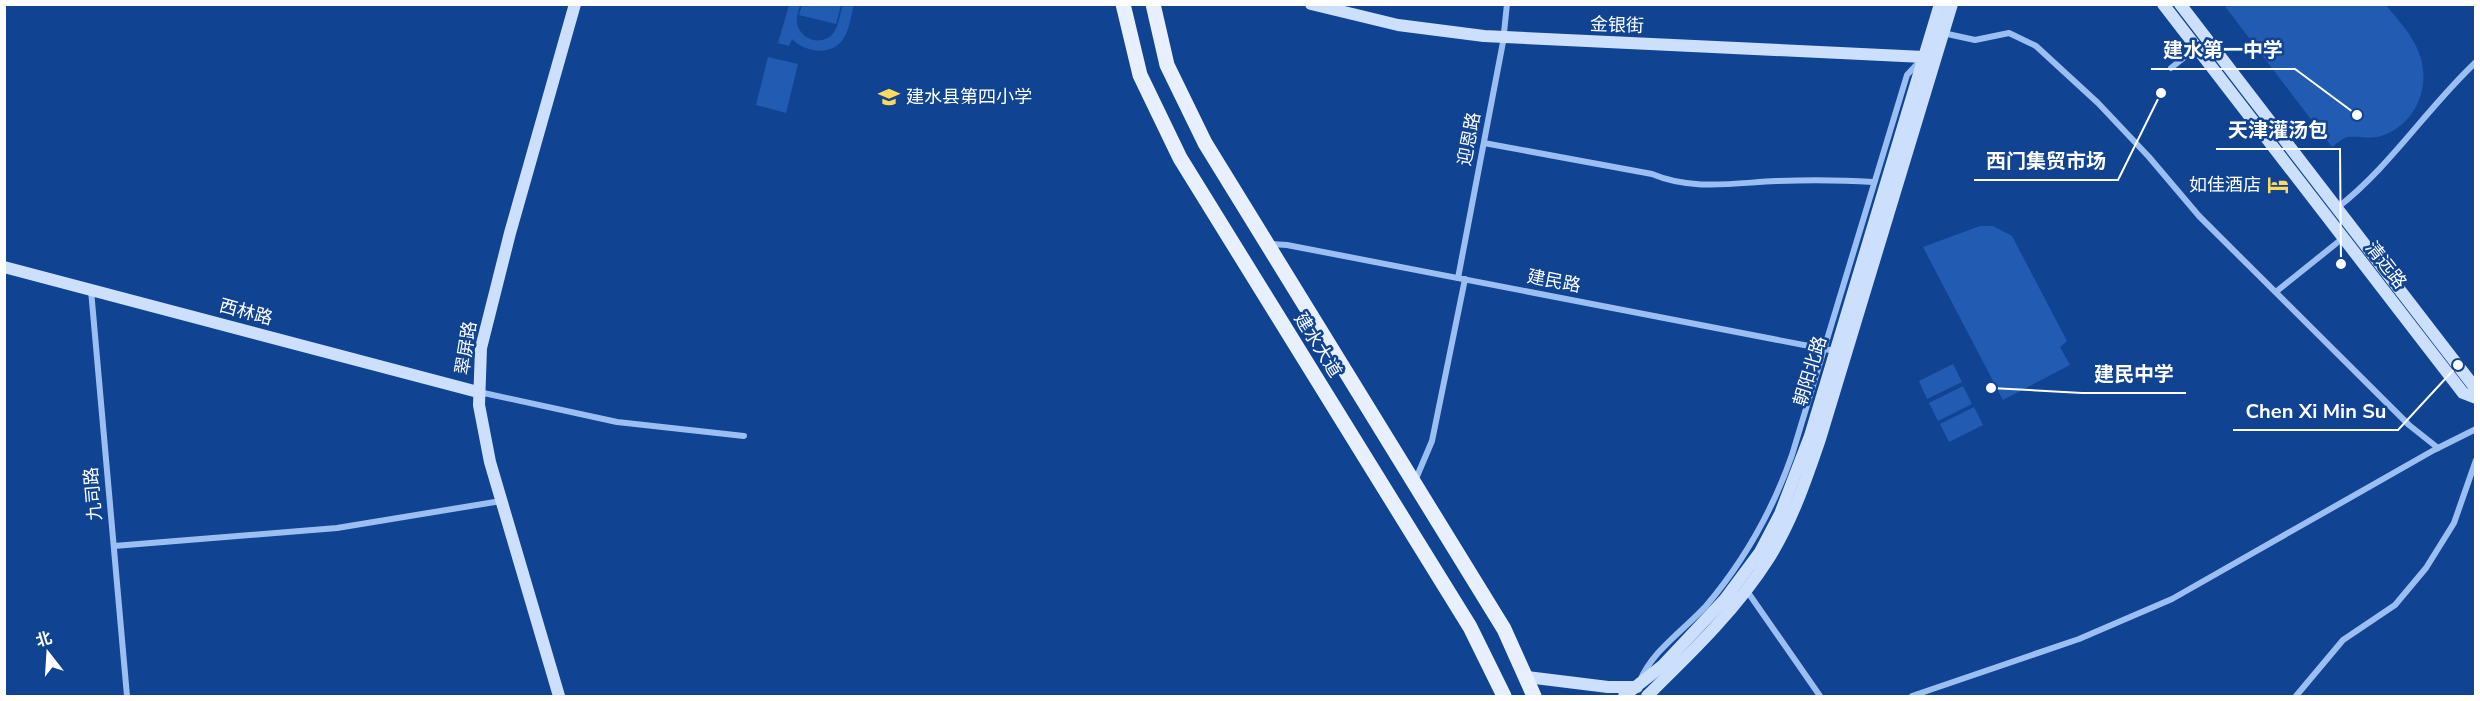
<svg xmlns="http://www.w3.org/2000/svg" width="2480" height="701" font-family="'Nunito Sans','Noto Sans SC',sans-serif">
  <rect width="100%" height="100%" fill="#104392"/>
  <g fill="#225cb2">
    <path d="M 789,5 L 800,5 C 799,10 796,17 797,23 C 800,41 824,47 834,32 C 839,25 840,13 843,5 L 854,5 C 851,14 850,27 845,36 C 834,57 805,53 792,39 L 789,46 L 778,43 Z"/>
    <polygon points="802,5 802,4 841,5 836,24 799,15"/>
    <path d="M 2224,5 L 2386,5 C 2396,18 2409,31 2416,46 C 2433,79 2420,121 2384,135 C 2371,140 2361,136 2348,137 C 2343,138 2336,144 2332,147 Z"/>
    <polygon points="768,57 798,64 786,113 756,105"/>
    <polygon points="1980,226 1993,226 2012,236 2067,341 2060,347 2070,365 2003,400 1923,247"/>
    <polygon points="1953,364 1962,382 1927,399 1919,381"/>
    <polygon points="1963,386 1972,404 1938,421 1929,403"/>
    <polygon points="1974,407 1983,425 1949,442 1940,424"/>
  </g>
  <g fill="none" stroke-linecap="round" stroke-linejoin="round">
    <g stroke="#9cbff3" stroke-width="6">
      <polyline points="1943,33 1975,40 2009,33 2036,46 2098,103 2149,157 2199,216 2409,425 2438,448"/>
      <polyline points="2171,68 2196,48"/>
      <path d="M 1484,143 L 1652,174 C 1692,191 1734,183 1776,181 C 1808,180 1841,180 1873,182"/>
      <path d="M 2337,208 C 2390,167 2427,108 2476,62"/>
      <polyline points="1271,244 1287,245 1835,351"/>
      <polyline points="1458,278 1503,42 1507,4"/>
      <polyline points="91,290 127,696"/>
      <polyline points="2277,291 2343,238"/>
      <polyline points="479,392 617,422 744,436"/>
      <polyline points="1415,481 1432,441 1465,279"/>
      <polyline points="114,546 337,528 501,501"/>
      <polyline points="1747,591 1820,696"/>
      <path d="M 1640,681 C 1652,651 1684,630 1706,606 C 1745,560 1772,512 1792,455 L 1907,75 L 1919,62"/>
      <polyline points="1912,696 2079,639 2172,599 2434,450 2476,429"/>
      <polyline points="2296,696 2343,640 2395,605 2426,568 2454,523 2476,460"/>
    </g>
    <g stroke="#ccdffd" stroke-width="12">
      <polyline points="1311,4 1398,25 1484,36 1924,57"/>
      <polyline points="2163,4 2463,393 2476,398"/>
      <polyline points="2180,4 2476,389"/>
      <polyline points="4,267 478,392"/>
      <polyline points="1527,677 1608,687 1637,687"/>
      <polyline points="559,696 490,462 479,405 481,348 510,233 575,4"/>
      <polyline points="1624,696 1662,666 1725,599 1760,552 1780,514 1810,436 1940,4"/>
      <path d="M 1647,696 C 1691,653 1736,610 1769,558 C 1792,521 1806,480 1820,439 L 1952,4"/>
    </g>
    <g stroke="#e8f0ff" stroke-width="15">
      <polyline points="1123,4 1140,75 1180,158 1470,627 1504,696"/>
      <polyline points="1153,4 1167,65 1205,143 1504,629 1534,696"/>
    </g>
  </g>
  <defs>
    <symbol id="school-bare" viewBox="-9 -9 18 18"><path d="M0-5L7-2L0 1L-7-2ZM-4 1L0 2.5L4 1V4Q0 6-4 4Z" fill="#ffd85e" stroke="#104392" stroke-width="2.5" paint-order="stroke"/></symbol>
    <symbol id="hotel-bare" viewBox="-9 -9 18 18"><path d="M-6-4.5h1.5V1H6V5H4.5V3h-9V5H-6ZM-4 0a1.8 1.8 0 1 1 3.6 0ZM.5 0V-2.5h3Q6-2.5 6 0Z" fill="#ffd85e" stroke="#104392" stroke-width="2.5" paint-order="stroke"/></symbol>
  </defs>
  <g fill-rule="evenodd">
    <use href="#school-bare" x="874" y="82" width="30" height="30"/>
    <use href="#hotel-bare" x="2263" y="170" width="30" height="30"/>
  </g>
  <g text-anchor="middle" stroke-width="5" stroke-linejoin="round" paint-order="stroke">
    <g font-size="18" fill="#fff" stroke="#104392">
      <text transform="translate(1617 25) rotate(2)" y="6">金银街</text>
      <text transform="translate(1469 139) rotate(-79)" y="6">迎恩路</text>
      <text transform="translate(2386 265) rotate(52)" y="6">清远路</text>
      <text transform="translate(1554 281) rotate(11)" y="6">建民路</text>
      <text transform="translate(246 312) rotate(15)" y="6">西林路</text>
      <text transform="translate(1318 345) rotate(58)" y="6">建水大道</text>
      <text transform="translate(466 348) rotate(-81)" y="6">翠屏路</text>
      <text transform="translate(1810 371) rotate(-73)" y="6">朝阳北路</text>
      <text transform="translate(93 494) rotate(-95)" y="6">九司路</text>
    </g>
    <g font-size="18" fill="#fff" stroke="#104392" text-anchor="start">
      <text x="906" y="103">建水县第四小学</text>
      <text x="2261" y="191" text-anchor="end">如佳酒店</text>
    </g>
  </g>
  <path fill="none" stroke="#fff" stroke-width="2" d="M2357 115L2295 69H2151M2341 264L2340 149H2216M2161 93L2118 180H1974M1991 388L2082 393H2186M2458 365L2398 430H2233"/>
  <g fill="#fff" stroke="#104392" stroke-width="2">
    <circle cx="2357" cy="115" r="6"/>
    <circle cx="2341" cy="264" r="6"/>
    <circle cx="2161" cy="93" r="6"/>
    <circle cx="1991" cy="388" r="6"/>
    <circle cx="2458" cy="365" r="6"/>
  </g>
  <g font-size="20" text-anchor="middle" font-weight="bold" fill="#fff" stroke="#104392" stroke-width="5" stroke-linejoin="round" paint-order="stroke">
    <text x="2223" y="57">建水第一中学</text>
    <text x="2278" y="137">天津灌汤包</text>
    <text x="2046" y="168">西门集贸市场</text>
    <text x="2134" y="381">建民中学</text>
    <text x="2316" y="418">Chen Xi Min Su</text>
  </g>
  <rect width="2480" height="701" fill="none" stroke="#ffffff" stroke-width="12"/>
  <g transform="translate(48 653) rotate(343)" stroke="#104392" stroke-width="4.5" paint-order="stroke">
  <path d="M0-4.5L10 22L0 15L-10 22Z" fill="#ffffff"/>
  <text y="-9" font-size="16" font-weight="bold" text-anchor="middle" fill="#ffffff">北</text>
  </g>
</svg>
